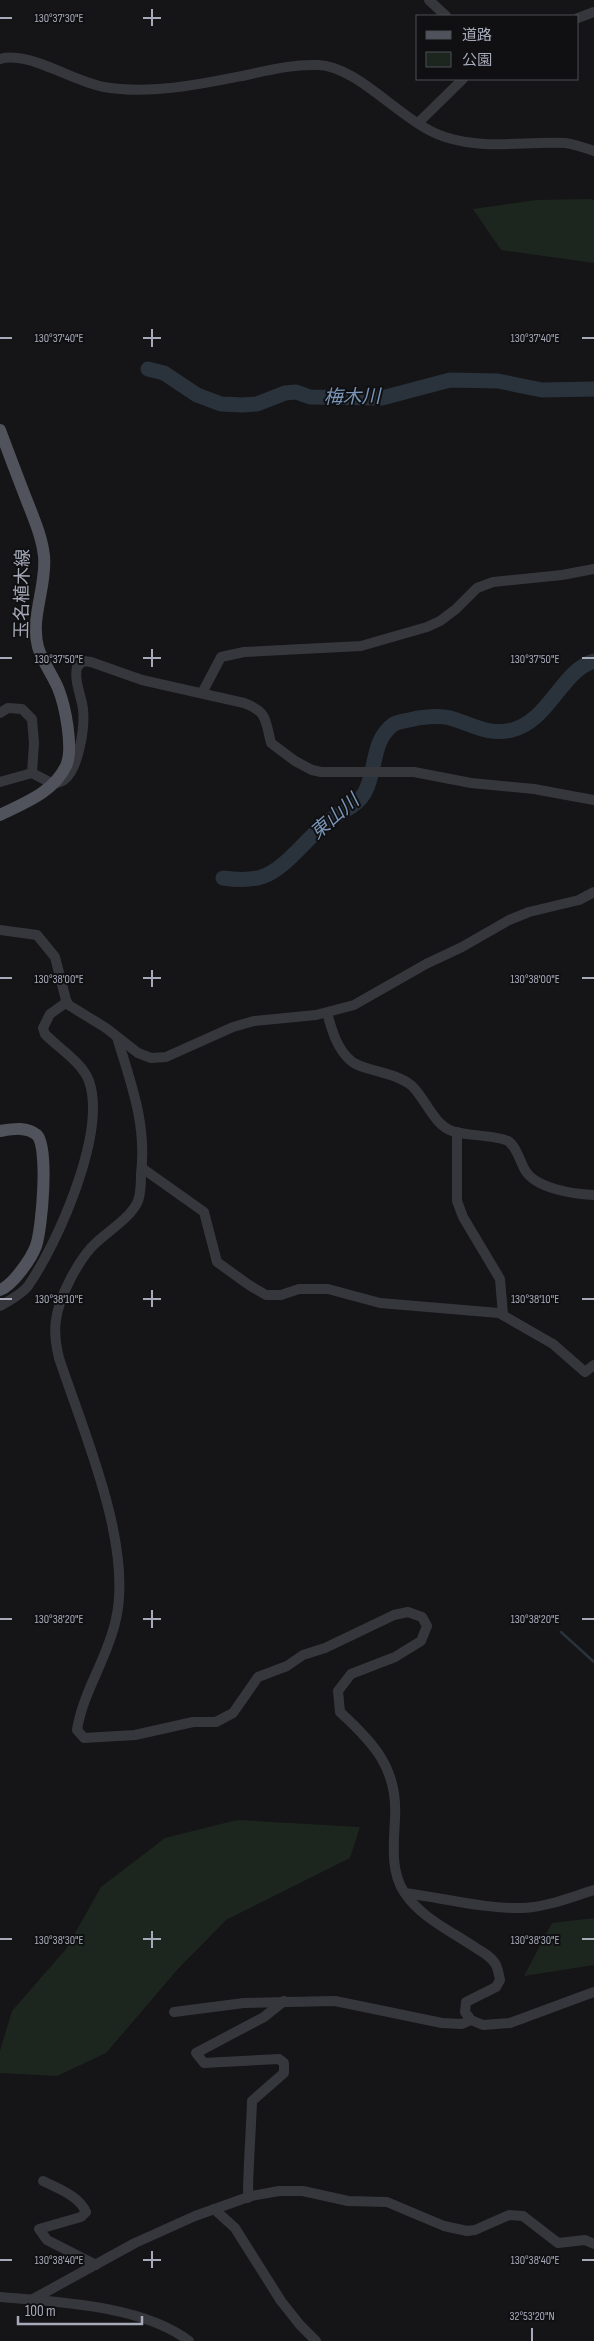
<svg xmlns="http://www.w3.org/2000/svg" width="594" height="2341" font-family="'Sofia Sans Condensed','Noto Sans JP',sans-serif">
  <rect width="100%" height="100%" fill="#151517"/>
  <g fill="#1d261e">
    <polygon points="590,199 594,200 594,263 501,250 473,209 536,200"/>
    <polygon points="237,1820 360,1827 350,1858 226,1920 177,1970 106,2053 57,2076 0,2073 0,2051 12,2011 66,1949 101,1887 165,1838"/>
    <polygon points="594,1918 594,1965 524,1976 552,1923"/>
  </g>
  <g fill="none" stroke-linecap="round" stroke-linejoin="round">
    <polyline stroke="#2a333c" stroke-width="2.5" points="561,1632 594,1662"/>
    <g stroke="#2a333c" stroke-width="15">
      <polyline points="148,369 164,373 197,395 221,404 243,405 257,404 285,393 296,392 310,397 382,398 450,380 498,381 542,390 594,389"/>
      <path d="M 223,878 C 237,880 251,881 264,876 C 287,868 310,833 333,818 C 345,810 358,805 365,792 C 377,770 371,740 394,724 C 398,722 404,721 409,720 C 420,717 439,715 450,718 C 472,724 488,736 512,730 C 549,721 562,670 594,661"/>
    </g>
    <g stroke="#36363d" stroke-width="10">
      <polyline points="429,0 446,16"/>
      <polyline points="578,18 594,12"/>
      <path d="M 0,59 C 27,50 74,82 104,87 C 151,95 201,84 247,75 C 270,70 294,64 318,65 C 359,66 403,124 445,137 C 485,150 524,141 565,143 C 574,144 585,148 594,151"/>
      <polyline points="418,123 463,79"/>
      <polyline points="202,693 221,657 244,652 361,646 427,627 440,621 456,609 477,588 493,582 562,575 594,569"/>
      <polyline points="0,713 8,708 22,709 32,719 34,743 32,773"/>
      <path d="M 0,782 L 32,773 L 53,784 C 56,783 62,782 64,780 C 79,769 85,726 83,709 C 81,694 74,682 77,667 L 83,661 L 91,662 L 142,680 L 244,703 C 268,712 265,720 271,743 L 295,761 L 312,770 L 321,772 L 414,772 L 471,783 L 534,789 L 594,800"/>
      <polyline points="0,930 37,935 55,957 67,1004 106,1028 138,1053 151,1058 166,1057 233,1027 254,1021 316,1015 354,1005 426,964 462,947 509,920 529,912 579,900 594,892"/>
      <path d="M 327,1013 C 332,1030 336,1047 350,1060 C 361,1071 395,1071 412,1086 C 425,1098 434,1125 452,1131 C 466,1136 496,1135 508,1141 C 517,1147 520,1162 525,1170 C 536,1189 574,1194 594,1195"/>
      <path d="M 117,1037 C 131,1084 147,1124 141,1174 C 141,1182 141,1193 138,1201 C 132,1216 110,1230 98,1241 C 79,1257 59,1297 56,1320 C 54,1333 56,1346 59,1358 C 83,1431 133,1544 116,1619 C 108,1658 83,1691 77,1730 L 84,1738 L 135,1735 L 193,1722 L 216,1722 L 233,1713 L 258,1677 L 287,1666 L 303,1655 L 325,1648 L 394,1615 L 408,1612 L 422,1617 L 427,1626 L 421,1641 L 395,1657 L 351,1674 L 338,1691 L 340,1712 C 374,1743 398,1769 395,1818 C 394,1843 390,1870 404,1892 C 421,1918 451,1931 476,1948 C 483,1952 492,1957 496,1965 C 498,1969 499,1975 500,1980 L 496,1987 L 466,2002 L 465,2012 L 471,2020 L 483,2025 L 510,2023 L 594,1992"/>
      <polyline points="457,1132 457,1201 463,1217 500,1279 503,1315"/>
      <polyline points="142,1168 204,1212 217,1262 249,1285 266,1295 281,1295 299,1289 328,1289 380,1303 499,1313 553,1344 585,1372 594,1365"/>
      <path d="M 0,1306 C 9,1301 22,1294 28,1286 C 58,1243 107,1132 89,1081 C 82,1062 58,1048 45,1034 L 43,1028 L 50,1014 L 67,1002"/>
      <path d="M 405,1893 C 444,1898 484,1909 523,1908 C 547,1907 571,1897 594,1890"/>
      <polyline points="174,2012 244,2003 335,2001 442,2023 462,2024 471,2020"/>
      <path d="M 43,2181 C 59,2189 79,2196 86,2212 L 81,2217 L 39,2229 L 47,2240 L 96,2265"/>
      <path d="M 248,2198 C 248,2165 251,2134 252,2101 L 284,2073 L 284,2063 L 279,2059 L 204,2063 L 196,2053 L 264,2017 L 284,2001"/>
      <polyline points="214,2209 235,2228 281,2301 300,2325 316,2341"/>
      <path d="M 0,2297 C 57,2302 142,2305 189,2341"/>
      <polyline points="33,2299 135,2243 195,2216 251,2196 279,2191 303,2191 348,2201 387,2202 444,2226 467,2231 475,2230 509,2215 523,2216 558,2243 585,2240 594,2244"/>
    </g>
    <g stroke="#51535c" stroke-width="12">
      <path d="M 0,430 C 9,454 18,478 27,501 C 34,519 42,537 44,556 C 47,586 30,617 38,647 C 42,661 52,674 58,688 C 65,705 74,749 66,766 C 53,793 24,803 0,815"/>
      <path d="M 0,1131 C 12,1129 27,1126 37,1135 C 49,1148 42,1228 36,1246 C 31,1259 13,1285 0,1290"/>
    </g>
  </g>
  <path fill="none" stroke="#a6aab9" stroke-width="2" d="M 152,9 L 152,26M 0,18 L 12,18M 143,18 L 161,18M 152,329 L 152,347M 0,338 L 12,338M 143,338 L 161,338M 582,338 L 594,338M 152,649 L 152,667M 0,658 L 12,658M 143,658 L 161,658M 582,658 L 594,658M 152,970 L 152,987M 0,978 L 12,978M 143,978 L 161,978M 582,978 L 594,978M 152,1290 L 152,1307M 0,1299 L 12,1299M 143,1299 L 161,1299M 582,1299 L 594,1299M 152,1610 L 152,1628M 0,1619 L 12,1619M 143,1619 L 161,1619M 582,1619 L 594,1619M 152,1931 L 152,1948M 0,1939 L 12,1939M 143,1939 L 161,1939M 582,1939 L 594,1939M 152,2251 L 152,2268M 0,2260 L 12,2260M 143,2260 L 161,2260M 582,2260 L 594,2260M 532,2328 L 532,2341"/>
  <g text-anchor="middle" stroke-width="4" stroke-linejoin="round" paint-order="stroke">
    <g font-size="18" fill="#a6aab9" stroke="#101012">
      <text transform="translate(22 594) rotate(-89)" y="6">玉名植木線</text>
    </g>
    <g font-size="19" font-style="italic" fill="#7995b7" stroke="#101012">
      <text transform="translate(352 396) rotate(-1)" y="7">梅木川</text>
      <text transform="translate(334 816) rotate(-41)" y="7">東山川</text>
    </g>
  </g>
  <g font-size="12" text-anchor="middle" fill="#a6aab9" stroke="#101012" stroke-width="4" stroke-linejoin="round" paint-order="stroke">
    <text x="59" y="22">130°37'30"E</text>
    <text x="59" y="342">130°37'40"E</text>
    <text x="535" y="342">130°37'40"E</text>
    <text x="59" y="663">130°37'50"E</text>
    <text x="535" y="663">130°37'50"E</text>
    <text x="59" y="983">130°38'00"E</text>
    <text x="535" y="983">130°38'00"E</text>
    <text x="59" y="1303">130°38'10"E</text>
    <text x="535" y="1303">130°38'10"E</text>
    <text x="59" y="1623">130°38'20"E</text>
    <text x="535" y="1623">130°38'20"E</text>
    <text x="59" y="1944">130°38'30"E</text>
    <text x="535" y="1944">130°38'30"E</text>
    <text x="59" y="2264">130°38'40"E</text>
    <text x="535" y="2264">130°38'40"E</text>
    <text x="532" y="2320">32°53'20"N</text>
  </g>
  <rect x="416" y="15" width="162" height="65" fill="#101012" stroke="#4c4e55"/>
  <rect x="426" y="31" width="25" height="8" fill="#51535c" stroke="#4c4e55"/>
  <text x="462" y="40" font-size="15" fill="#a6aab9">道路</text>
  <rect x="426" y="52" width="25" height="15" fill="#1d261e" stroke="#4c4e55"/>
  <text x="462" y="65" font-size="15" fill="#a6aab9">公園</text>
  <path d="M18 2316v8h124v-8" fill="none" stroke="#a6aab9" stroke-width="2.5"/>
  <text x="25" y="2316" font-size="15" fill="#a6aab9" stroke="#101012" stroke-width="4" paint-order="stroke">100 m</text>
</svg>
